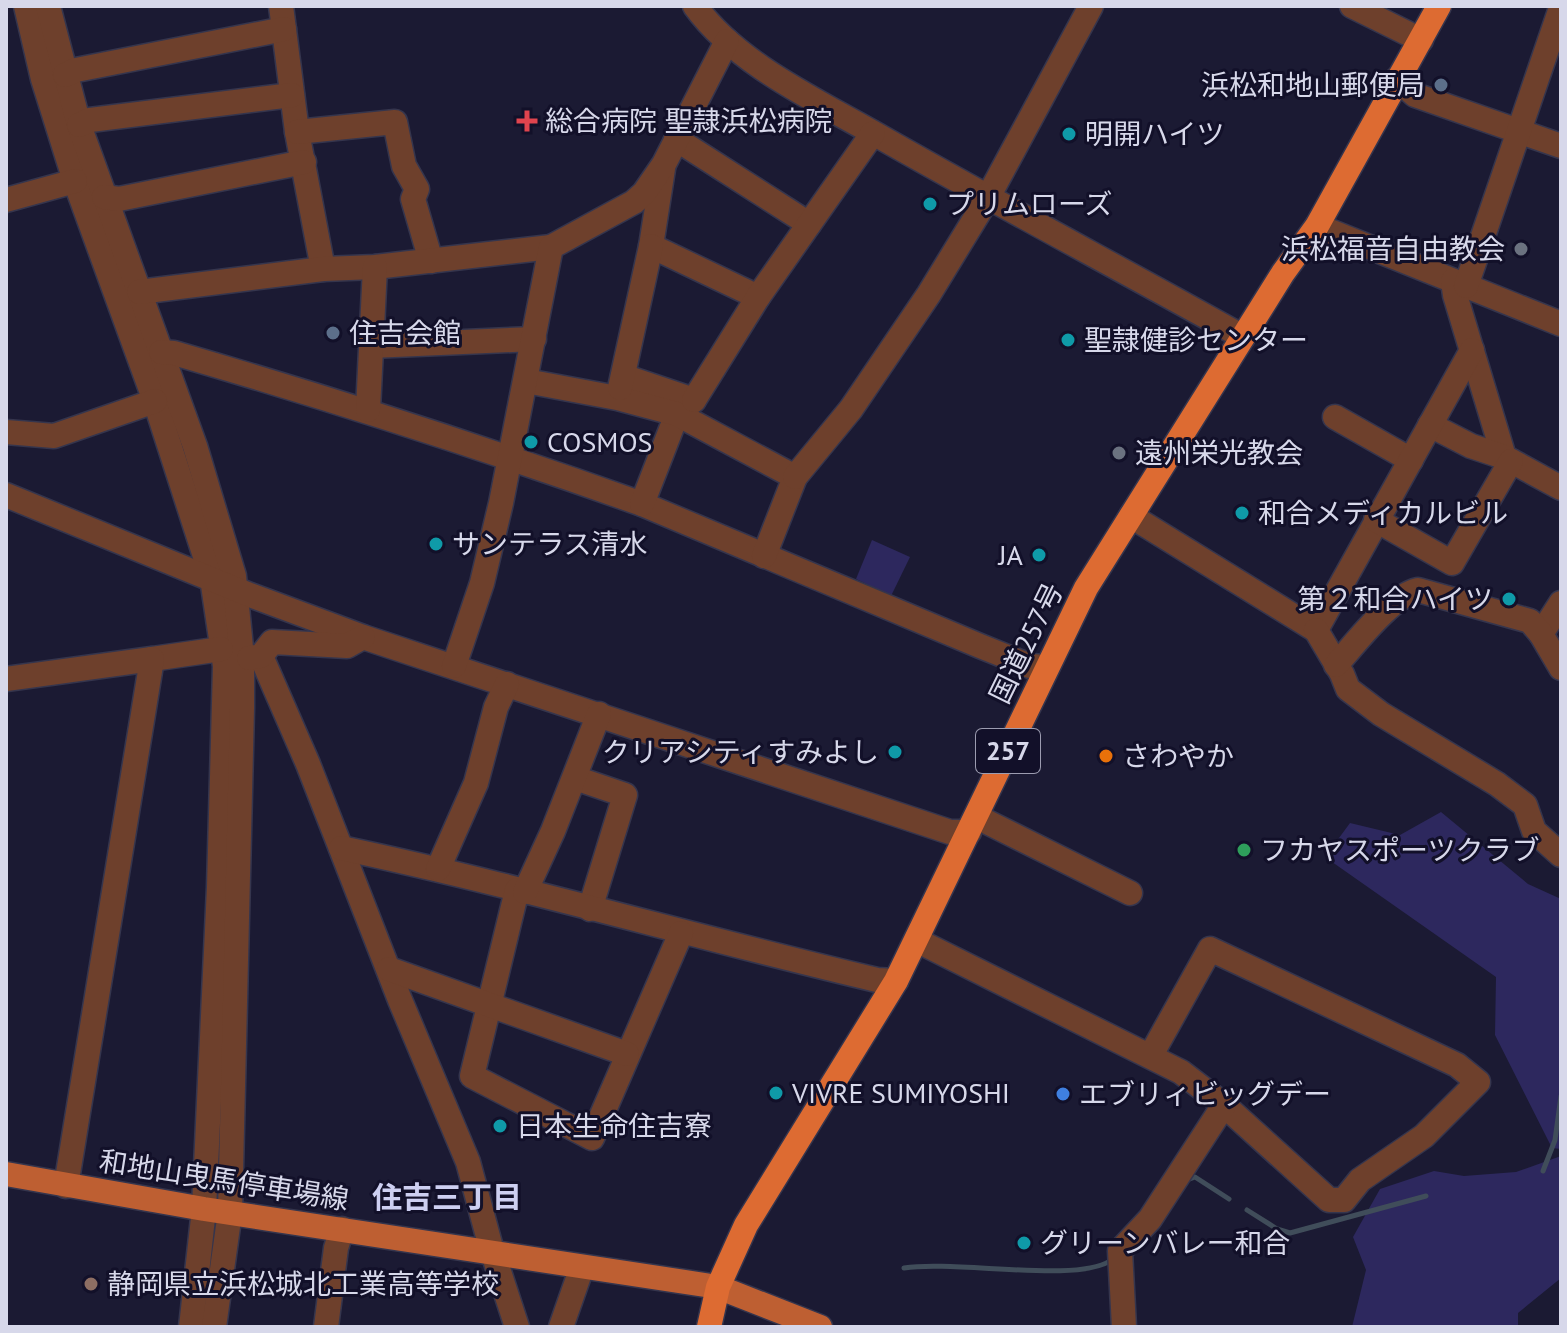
<svg xmlns="http://www.w3.org/2000/svg" width="1567" height="1333" font-family="'PT Sans','Noto Sans JP',sans-serif">
  <rect width="100%" height="100%" fill="#1b1a33"/>
  <g fill="#2d285e">
    <polygon points="872,540 910,557 891,596 856,579"/>
    <polygon points="1441,812 1528,884 1561,899 1561,1149 1552,1148 1495,1035 1496,977 1325,857 1350,823 1400,835"/>
    <polygon points="1561,1156 1561,1278 1518,1313 1518,1327 1352,1327 1366,1270 1353,1237 1380,1189 1434,1171 1464,1176 1516,1172"/>
  </g>
  <g fill="none" stroke-linecap="round" stroke-linejoin="round">
    <g stroke="#404d5a" stroke-width="5">
      <polyline points="1543,1171 1555,1140 1561,1096"/>
      <polyline points="1187,1180 1195,1177 1229,1199"/>
      <polyline points="1247,1210 1277,1229 1290,1233 1426,1196"/>
      <path d="M 904,1268 C 955,1260 1075,1283 1110,1261"/>
    </g>
    <defs>
      <g id="minor">
        <polyline points="26,6 43,79 75,181 155,401 212,578 225,666 219,887 204,1209 191,1327"/>
        <polyline points="48,6 79,125 195,446 234,576 242,658 242,708 230,1212 214,1327"/>
        <polyline points="281,6 297,132 323,269"/>
        <path d="M 695,6 C 737,64 816,100 877,135 C 998,204 1121,269 1243,337"/>
        <polyline points="1352,6 1421,40"/>
        <polyline points="65,75 76,70 284,29"/>
        <polyline points="1397,79 1415,95 1561,146"/>
        <polyline points="79,125 90,120 292,95"/>
        <polyline points="297,132 395,122 404,166 417,189 413,199 431,261"/>
        <polyline points="676,139 809,224"/>
        <polyline points="663,169 651,246 758,297"/>
        <polyline points="104,197 119,199 304,162"/>
        <polyline points="6,200 75,181"/>
        <polyline points="1317,226 1561,324"/>
        <polyline points="1453,281 1455,295 1504,457 1561,488"/>
        <polyline points="1466,286 1561,8"/>
        <polyline points="139,292 323,269 375,267 551,247"/>
        <polyline points="371,346 534,339"/>
        <path d="M 161,352 L 174,353 C 332,399 487,449 642,504 L 980,646 L 1030,666 L 1047,667"/>
        <polyline points="623,376 694,400 677,414 642,504"/>
        <polyline points="526,381 617,398 677,414 795,477 764,556"/>
        <polyline points="620,388 651,246"/>
        <polyline points="694,400 758,297 873,133"/>
        <polyline points="368,410 375,267"/>
        <polyline points="1335,417 1411,460"/>
        <polyline points="1430,425 1471,446 1504,457"/>
        <polyline points="6,432 54,436 155,401"/>
        <polyline points="795,477 851,409 929,294 987,199 1091,6"/>
        <polyline points="6,495 250,595 363,637 950,832 969,832"/>
        <polyline points="1131,516 1316,630 1472,350"/>
        <polyline points="1376,520 1452,563 1511,461"/>
        <polyline points="1316,630 1342,674 1348,689 1381,714 1497,784 1525,805 1534,831 1561,855"/>
        <polyline points="1541,634 1561,603"/>
        <polyline points="261,656 308,764 400,1000 468,1162 490,1244 517,1327"/>
        <polyline points="249,658 261,656 272,642 347,646 363,637"/>
        <polyline points="152,659 221,649"/>
        <path d="M 1336,665 C 1355,644 1391,596 1418,590 L 1530,621 L 1541,634 L 1561,668"/>
        <polyline points="454,666 482,583 501,503 551,247 634,202 644,193 664,164 727,41"/>
        <polyline points="6,679 152,659 66,1186"/>
        <polyline points="575,778 625,795 590,909"/>
        <polyline points="977,817 1130,893"/>
        <path d="M 341,848 C 521,886 698,938 877,980 L 896,981"/>
        <polyline points="438,869 476,783 496,707 507,684"/>
        <polyline points="517,890 472,1076 592,1138 681,933"/>
        <polyline points="525,892 553,831 599,714"/>
        <polyline points="916,940 1181,1072 1224,1105 1329,1200 1344,1200 1360,1180 1424,1136 1478,1082 1457,1065 1210,949 1151,1055"/>
        <polyline points="389,969 627,1054"/>
        <polyline points="326,1327 336,1248 342,1229"/>
        <polyline points="561,1327 582,1267"/>
        <polyline points="1124,1327 1120,1251 1150,1219 1224,1105"/>
      </g>
      <polyline id="major" points="6,1174 204,1209 718,1287 820,1327"/>
      <polyline id="highway" points="709,1327 718,1287 746,1225 896,981 1086,588 1283,273 1317,226 1439,6"/>
    </defs>
    <use href="#minor" stroke="#35354d" stroke-width="27"/>
    <use href="#major" stroke="#35354d" stroke-width="27"/>
    <use href="#highway" stroke="#35354d" stroke-width="27"/>
    <use href="#minor" stroke="#6e402c" stroke-width="24"/>
    <use href="#major" stroke="#be5f32" stroke-width="24"/>
    <use href="#highway" stroke="#dd6b32" stroke-width="24"/>
  </g>
  <g fill="#5c6f8a" stroke="#121029" stroke-width="3">
    <circle cx="1441" cy="85" r="8"/>
    <circle cx="333" cy="333" r="8"/>
  </g>
  <path fill="#e0444e" stroke="#121029" stroke-width="3" d="M523 109h8v8h8v8h-8v8h-8v-8h-8v-8h8z"/>
  <g fill="#0f9aa8" stroke="#121029" stroke-width="3">
    <circle cx="1069" cy="134" r="8"/>
    <circle cx="930" cy="204" r="8"/>
    <circle cx="1068" cy="340" r="8"/>
    <circle cx="531" cy="442" r="8"/>
    <circle cx="1242" cy="513" r="8"/>
    <circle cx="436" cy="544" r="8"/>
    <circle cx="1039" cy="555" r="8"/>
    <circle cx="1509" cy="599" r="8"/>
    <circle cx="895" cy="752" r="8"/>
    <circle cx="776" cy="1093" r="8"/>
    <circle cx="500" cy="1126" r="8"/>
    <circle cx="1024" cy="1243" r="8"/>
  </g>
  <g fill="#6b7280" stroke="#121029" stroke-width="3">
    <circle cx="1521" cy="249" r="8"/>
    <circle cx="1119" cy="453" r="8"/>
  </g>
  <circle fill="#e8710a" stroke="#121029" stroke-width="3" cx="1106" cy="756" r="8"/>
  <circle fill="#2e9e5b" stroke="#121029" stroke-width="3" cx="1244" cy="850" r="8"/>
  <circle fill="#3f7fe0" stroke="#121029" stroke-width="3" cx="1063" cy="1094" r="8"/>
  <circle fill="#8d6e63" stroke="#121029" stroke-width="3" cx="91" cy="1284" r="8"/>
  <g text-anchor="middle" stroke-width="6" stroke-linejoin="round" paint-order="stroke">
    <rect fill="#121029" stroke="#9c9cb0" stroke-width="2" x="976" y="729" width="64" height="44" rx="6"/>
    <g font-size="26" font-weight="bold" fill="#d7d8ea">
      <text x="1008" y="760">257</text>
    </g>
    <g font-size="28" fill="#d7d8ea" stroke="#121029" text-anchor="start">
      <text x="1425" y="95" text-anchor="end">浜松和地山郵便局</text>
      <text x="545" y="131">総合病院 聖隷浜松病院</text>
      <text x="1085" y="144">明開ハイツ</text>
      <text x="946" y="214">プリムローズ</text>
      <text x="1505" y="259" text-anchor="end">浜松福音自由教会</text>
      <text x="349" y="343">住吉会館</text>
      <text x="1084" y="350">聖隷健診センター</text>
      <text x="547" y="452">COSMOS</text>
      <text x="1135" y="463">遠州栄光教会</text>
      <text x="1258" y="523">和合メディカルビル</text>
      <text x="452" y="554">サンテラス清水</text>
      <text x="1023" y="565" text-anchor="end">JA</text>
      <text x="1493" y="609" text-anchor="end">第２和合ハイツ</text>
      <text x="879" y="762" text-anchor="end">クリアシティすみよし</text>
      <text x="1122" y="766">さわやか</text>
      <text x="1260" y="860">フカヤスポーツクラブ</text>
      <text x="792" y="1103">VIVRE SUMIYOSHI</text>
      <text x="1079" y="1104">エブリィビッグデー</text>
      <text x="516" y="1136">日本生命住吉寮</text>
      <text x="1040" y="1253">グリーンバレー和合</text>
      <text x="107" y="1294">静岡県立浜松城北工業高等学校</text>
    </g>
    <g font-size="28" fill="#d7d8ea" stroke="#121029">
      <text transform="translate(1026 643) rotate(-64)" y="10">国道257号</text>
      <text transform="translate(224 1180) rotate(9)" y="10">和地山曳馬停車場線</text>
    </g>
    <g font-size="30" font-weight="bold" fill="#cdcff1" stroke="#121029">
      <text x="447" y="1208">住吉三丁目</text>
    </g>
  </g>
  <rect width="1567" height="1333" fill="none" stroke="#d7d8ea" stroke-width="16"/>
</svg>
